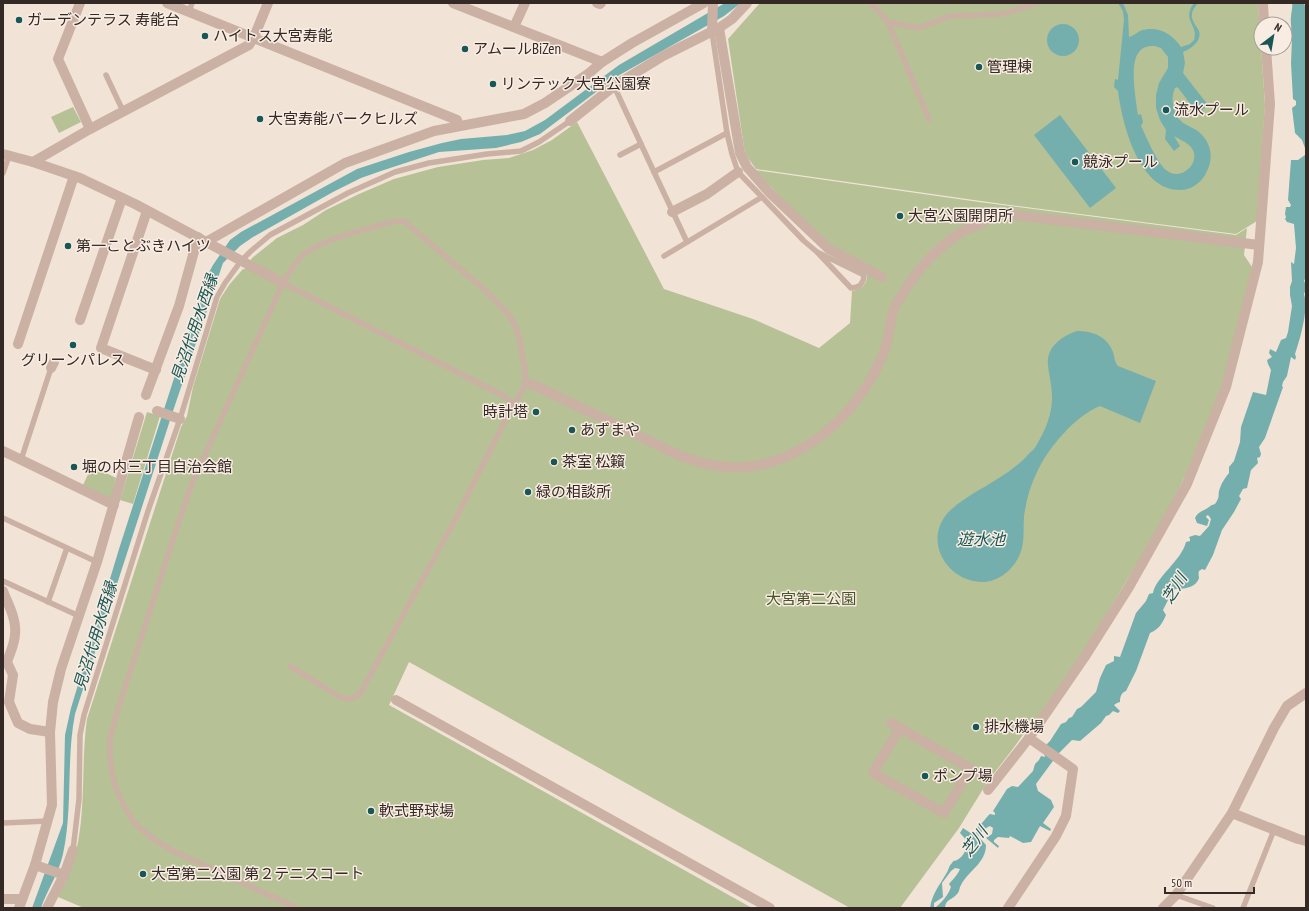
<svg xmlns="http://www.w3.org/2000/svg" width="1309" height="911" font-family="'PT Sans Narrow','Noto Sans JP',sans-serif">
  <rect width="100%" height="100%" fill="#f2e3d7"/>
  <g fill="#b6c196">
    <polygon points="760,3 1258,3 1265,105 1257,221 1236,234 995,203 756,169 745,154 728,39"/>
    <polygon points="73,107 81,122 59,133 51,117"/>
    <path d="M 577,122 L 664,289 L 753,319 L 819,348 L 850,323 L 852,291 C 863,289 868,283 867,272 L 881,279 L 884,273 L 829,244 L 808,226 L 755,170 L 979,202 L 1236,235 L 1247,228 L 1244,255 L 1252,267 L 1222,394 L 1188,470 L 1167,514 L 1056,698 L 1025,732 L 1012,750 L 988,781 L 959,828 L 900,908 L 850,908 L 409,662 L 389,705 L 752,908 L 84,908 L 58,897 C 62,888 68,879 71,869 C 88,821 80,769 87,719 L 181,427 L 187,416 L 193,387 L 220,299 L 229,285 L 243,269 L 245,269 L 252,258 L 277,238 L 303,225 L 326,210 L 359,194 L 394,179 L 438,167 L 483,160 L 509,158 L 533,150 L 552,140 Z"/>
    <polygon points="147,412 160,416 133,504 120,500"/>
    <polygon points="92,466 116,478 111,499 83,485"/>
  </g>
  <g fill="#75afad" fill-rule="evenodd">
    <path d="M 725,3 L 741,3 L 724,16 L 616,77 L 540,134 L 521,142 L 496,148 L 439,152 L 381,171 L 361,178 L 333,192 L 253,237 L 240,246 L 223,263 L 173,411 L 75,714 C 66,760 73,808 63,854 C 59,873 47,890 41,908 L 32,908 L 63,823 L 65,735 L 71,708 L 119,549 L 207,276 L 213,265 L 230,240 L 241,232 L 357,169 L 409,152 L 442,143 L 461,139 L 507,135 L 525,131 L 545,120 L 619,65 Z"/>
    <path d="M 1118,3 L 1123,3 L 1128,15 L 1129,37 C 1133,36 1136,33 1140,31 C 1156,25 1172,33 1181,47 L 1190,44 L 1194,40 C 1199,25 1181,20 1194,3 L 1198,3 C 1196,6 1192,10 1192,14 C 1191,20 1195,24 1198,29 C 1204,40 1191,49 1183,52 L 1185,63 L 1183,73 L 1208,105 L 1198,114 L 1179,89 L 1177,87 L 1175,88 C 1170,99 1173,114 1182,122 C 1187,126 1195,128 1200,133 C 1211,143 1214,158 1207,171 C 1203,181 1192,190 1181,190 C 1139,192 1122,123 1118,91 L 1114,87 L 1115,79 L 1118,80 L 1124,20 L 1123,11 ZM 1150,46 L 1155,46 L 1161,48 L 1168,57 L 1168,68 L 1159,83 L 1156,95 L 1156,108 L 1160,120 L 1166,130 L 1165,139 L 1174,151 L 1180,146 L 1174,136 C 1179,139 1186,142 1190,146 C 1204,161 1181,183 1166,170 C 1156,161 1147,138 1141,126 L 1143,122 L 1141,114 L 1138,115 C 1136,100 1129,63 1139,52 C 1142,48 1145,47 1150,46 Z"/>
    <path d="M 1292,3 L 1304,3 L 1306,9 L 1306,277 L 1304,281 C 1307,286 1306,289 1304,294 C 1309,309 1300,339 1295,354 L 1296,357 L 1295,360 L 1291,357 L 1287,376 L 1283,382 L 1282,386 L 1283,387 L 1265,438 L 1259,447 L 1261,454 L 1260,457 L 1257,458 L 1258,463 L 1251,470 L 1247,488 L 1243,489 L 1239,496 L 1241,499 L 1234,512 L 1222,530 L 1213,555 L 1205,570 L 1202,569 L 1199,571 C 1198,574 1199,576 1199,578 C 1196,588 1183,589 1175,589 L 1168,600 L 1163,610 L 1166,615 C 1162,624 1159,629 1150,633 L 1136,671 L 1126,691 C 1121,693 1120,697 1120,702 L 1117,703 L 1114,705 L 1120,711 L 1118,713 L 1113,711 L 1109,715 L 1106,716 L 1101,723 L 1080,741 L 1072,740 L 1058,754 L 1036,784 L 1038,791 L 1051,800 L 1054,807 L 1043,823 L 1051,829 L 1050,831 L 1040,826 L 1031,842 L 1023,843 L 1010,836 L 1009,838 L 998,837 L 994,840 L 994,842 L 999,846 L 998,848 L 986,838 L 992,834 L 993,828 L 990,826 C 984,829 981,831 979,837 L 986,845 C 986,863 969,870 961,885 C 959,888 960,891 957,894 C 952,900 946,899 945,907 L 930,908 C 932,894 939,886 946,874 C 949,870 948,867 952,863 C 955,859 952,862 957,860 C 964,856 966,850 968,842 L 960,833 L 963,828 L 972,834 L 976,832 L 978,825 C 984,823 985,818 990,814 L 995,815 L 995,813 L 993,811 L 1007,789 L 1012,786 L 1018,787 L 1033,771 L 1035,764 L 1039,760 L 1041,756 L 1045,757 L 1043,750 L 1046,745 L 1050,741 L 1061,724 L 1066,722 L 1069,718 L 1072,717 L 1077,709 L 1081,707 L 1096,692 L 1100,678 L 1106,665 L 1114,661 L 1114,656 L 1120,657 L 1136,613 L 1146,601 L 1149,594 L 1153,593 C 1155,578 1182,560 1186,542 L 1190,541 L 1190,539 L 1189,537 L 1195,535 L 1200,536 L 1209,526 L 1211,519 L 1209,516 L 1207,515 L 1206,517 L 1209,520 L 1207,526 L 1197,523 L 1195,518 C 1198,512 1201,512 1206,509 C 1210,507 1210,505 1215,504 C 1221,496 1217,495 1220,488 C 1222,482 1225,478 1229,473 L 1229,467 L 1234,461 L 1240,442 L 1241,427 L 1253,392 L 1266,395 L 1271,370 L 1268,364 L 1267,360 L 1272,357 L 1269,353 L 1270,349 L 1276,352 L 1281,340 L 1286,338 L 1288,332 L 1292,306 L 1290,295 L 1290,287 L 1292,281 L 1291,262 L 1294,264 L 1296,248 L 1294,224 L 1287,222 L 1285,219 L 1286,217 L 1285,214 L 1286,207 L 1290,207 L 1291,205 L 1288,200 L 1291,160 L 1298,160 L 1305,155 L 1305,148 L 1302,140 L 1295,133 L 1292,108 L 1296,105 L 1296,101 L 1293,99 L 1291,63 L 1292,39 L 1289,33 L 1291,31 C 1292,26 1290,22 1291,17 C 1291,12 1293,8 1292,3 ZM 955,868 L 960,869 C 957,876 953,879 949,884 L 951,887 C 948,895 943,901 936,907 L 934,907 L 934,903 L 943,897 L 942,883 L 951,871 Z"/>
    <circle cx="1063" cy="40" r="16"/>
    <polygon points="1060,115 1116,188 1090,208 1034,135"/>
    <path d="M 1077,331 C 1092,331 1107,336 1113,352 C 1115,358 1114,361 1118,366 L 1156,381 L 1140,423 L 1100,406 C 1076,415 1048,448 1037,472 C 1031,484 1027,497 1025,510 C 1022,524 1026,540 1020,554 C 1014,569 998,583 981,582 C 948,581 924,543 946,515 C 954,505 964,500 974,493 C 993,482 1011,472 1026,457 C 1029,453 1034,450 1036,446 C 1045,431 1052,415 1052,398 C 1052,385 1049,376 1048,365 C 1046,347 1062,336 1077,331 Z"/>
  </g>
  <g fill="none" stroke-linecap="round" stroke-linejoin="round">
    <g stroke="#cab1a3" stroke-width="5.5">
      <polyline points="871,3 888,22 919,28 950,16 1003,14 1036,3"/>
      <polyline points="189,12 192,3"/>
      <polyline points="888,22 929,119"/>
      <polyline points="106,75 123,111"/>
      <polyline points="614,86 654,172 727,133"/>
      <polyline points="620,155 641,144"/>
      <polyline points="654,172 687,242"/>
      <polyline points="3,173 9,156"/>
      <path d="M 762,197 L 804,241 L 817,252 L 864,275 C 864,283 859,288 851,288 L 817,252"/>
      <polyline points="664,256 762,197 738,172 732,154 727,133 712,32"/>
      <path d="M 283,283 C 289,272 297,259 307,252 C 327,238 368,229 391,222 L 404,221 L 487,292 L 509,315 L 516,327 L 520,341 L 526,378 L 526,383 L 512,409"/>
      <polyline points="21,460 51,368"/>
      <polyline points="3,518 97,562"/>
      <polyline points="3,581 79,616"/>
      <polyline points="48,602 67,548"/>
      <path d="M 290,666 L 340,697 C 348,700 353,699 360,694 L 456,518 L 512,407 L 512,403 L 504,396 L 283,283 L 193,481 L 181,515 L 117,712 L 110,739 L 110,759 L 114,783 L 124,806 L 135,824 L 155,840 L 173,851 L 297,908"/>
      <polyline points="3,823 48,821"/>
      <polyline points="73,850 79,799 80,735 84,715 148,511 180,419 217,297 225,283 241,261 251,251 270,235 348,193 395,172 429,163 487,154 521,151 539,142 570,121"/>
      <polyline points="1176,895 1213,908"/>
      <polyline points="1243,908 1274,830"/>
    </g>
    <g stroke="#cab1a3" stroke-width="10">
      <polyline points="80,3 58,59 90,129"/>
      <polyline points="167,3 457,120 459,126"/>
      <polyline points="453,3 602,62"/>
      <polyline points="597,3 600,4 601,3"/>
      <polyline points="1263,3 1264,24"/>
      <polyline points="514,27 525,3"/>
      <polyline points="719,28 740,153 747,167 769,192 829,249 882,277"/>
      <polyline points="712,32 713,3"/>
      <polyline points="570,121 614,86 663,56 719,28 732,19 747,3"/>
      <polyline points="3,154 33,162 80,178 135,204 283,283"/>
      <polyline points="33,162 90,129 249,45 254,37 268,3"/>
      <polyline points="147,211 101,348 156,370"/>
      <polyline points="672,212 707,194 738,172"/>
      <polyline points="206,242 345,163 434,131 524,114 545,103 588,74 602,62 632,43 704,3"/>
      <polyline points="80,320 122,198"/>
      <polyline points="18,344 74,176"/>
      <polyline points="51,368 54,362"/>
      <path d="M 526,383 L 534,385 C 567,401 600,417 633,433 C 658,445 684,460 712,465 C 776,478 837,435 869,382 C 875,373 882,357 886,346 C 889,334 890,320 894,308 C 897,302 901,297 904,292 C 919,267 938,247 963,231 C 969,228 976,226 982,223 C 988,220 992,216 998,213 L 1259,245"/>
      <polyline points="146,395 179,306 198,237"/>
      <polyline points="157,411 180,419"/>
      <polyline points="3,451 114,505"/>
      <path d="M 3,591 C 8,604 17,620 15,634 C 15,643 10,653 7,662 L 13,675 L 9,702 L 18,723 L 30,729 L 50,732"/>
      <polyline points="396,700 770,908"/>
      <polyline points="891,723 994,782"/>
      <polyline points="900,728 873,773 944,813 970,769"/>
      <polyline points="988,790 1029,738 1084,658 1129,587 1187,484 1226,387 1258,262 1270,104 1266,48"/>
      <polyline points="1232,813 1298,839 1306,841"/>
      <polyline points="35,865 64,875"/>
      <polyline points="3,899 22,899"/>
      <polyline points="19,908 35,865 52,805 50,732 53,702 61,669 97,562 139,417"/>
      <polyline points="47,908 64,875 73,850"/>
      <polyline points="1008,908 1056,836 1066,816 1073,769 1029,738"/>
      <polyline points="1163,908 1176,895 1232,813 1274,728 1287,706 1306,693"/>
    </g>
  </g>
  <g fill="#195756" stroke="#f9ede3" stroke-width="1.5">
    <circle cx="19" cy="20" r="4"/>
    <circle cx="205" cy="36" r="4"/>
    <circle cx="465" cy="49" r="4"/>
    <circle cx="979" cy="67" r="4"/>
    <circle cx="493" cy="84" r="4"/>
    <circle cx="1166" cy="110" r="4"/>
    <circle cx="260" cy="119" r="4"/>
    <circle cx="1075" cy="162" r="4"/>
    <circle cx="900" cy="216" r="4"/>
    <circle cx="68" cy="246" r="4"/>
    <circle cx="73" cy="345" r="4"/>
    <circle cx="536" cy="412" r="4"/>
    <circle cx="572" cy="430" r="4"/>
    <circle cx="554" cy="462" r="4"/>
    <circle cx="74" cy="467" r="4"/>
    <circle cx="528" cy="492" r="4"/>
    <circle cx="976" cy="727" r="4"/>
    <circle cx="925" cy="776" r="4"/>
    <circle cx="371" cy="811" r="4"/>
    <circle cx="143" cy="874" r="4"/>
  </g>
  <g text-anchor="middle" stroke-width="3" stroke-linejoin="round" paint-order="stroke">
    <g font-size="15" fill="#342925" stroke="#f9ede3" text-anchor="start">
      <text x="27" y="25">ガーデンテラス 寿能台</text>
      <text x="213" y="41">ハイトス大宮寿能</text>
      <text x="473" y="54">アムールBiZen</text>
      <text x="987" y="72">管理棟</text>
      <text x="501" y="89">リンテック大宮公園寮</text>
      <text x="1174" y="115">流水プール</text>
      <text x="268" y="124">大宮寿能パークヒルズ</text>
      <text x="1083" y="167">競泳プール</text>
      <text x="908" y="221">大宮公園開閉所</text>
      <text x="76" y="251">第一ことぶきハイツ</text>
      <text x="73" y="365" text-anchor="middle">グリーンパレス</text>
      <text x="528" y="417" text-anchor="end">時計塔</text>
      <text x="580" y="435">あずまや</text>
      <text x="562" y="467">茶室 松籟</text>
      <text x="82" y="472">堀の内三丁目自治会館</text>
      <text x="536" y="497">緑の相談所</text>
      <text x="984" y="732">排水機場</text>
      <text x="933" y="781">ポンプ場</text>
      <text x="379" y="816">軟式野球場</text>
      <text x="151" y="879">大宮第二公園 第２テニスコート</text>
    </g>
    <g font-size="15" fill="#475328" stroke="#f9ede3">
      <text x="811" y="604">大宮第二公園</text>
    </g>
    <g font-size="16" font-style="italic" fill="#195756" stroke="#f9ede3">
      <text transform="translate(194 328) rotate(-71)" y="6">見沼代用水西縁</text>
      <text x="981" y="545">遊水池</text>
      <text transform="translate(1174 588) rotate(-58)" y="6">芝川</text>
      <text transform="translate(95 636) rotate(-73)" y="6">見沼代用水西縁</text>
      <text transform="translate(974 841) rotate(-53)" y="6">芝川</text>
    </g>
  </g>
  <rect width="1309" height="911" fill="none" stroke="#342925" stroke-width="8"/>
  <g transform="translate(1273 36) rotate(31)"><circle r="19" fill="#f9ede3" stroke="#aa9f97"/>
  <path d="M0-3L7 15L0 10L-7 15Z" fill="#195756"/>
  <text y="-6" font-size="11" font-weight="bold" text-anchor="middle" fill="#342925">N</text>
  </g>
  <path d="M1165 887v6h89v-6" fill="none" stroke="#342925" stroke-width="2"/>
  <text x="1171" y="887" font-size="12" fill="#342925" stroke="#f9ede3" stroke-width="3" paint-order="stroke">50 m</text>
</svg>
